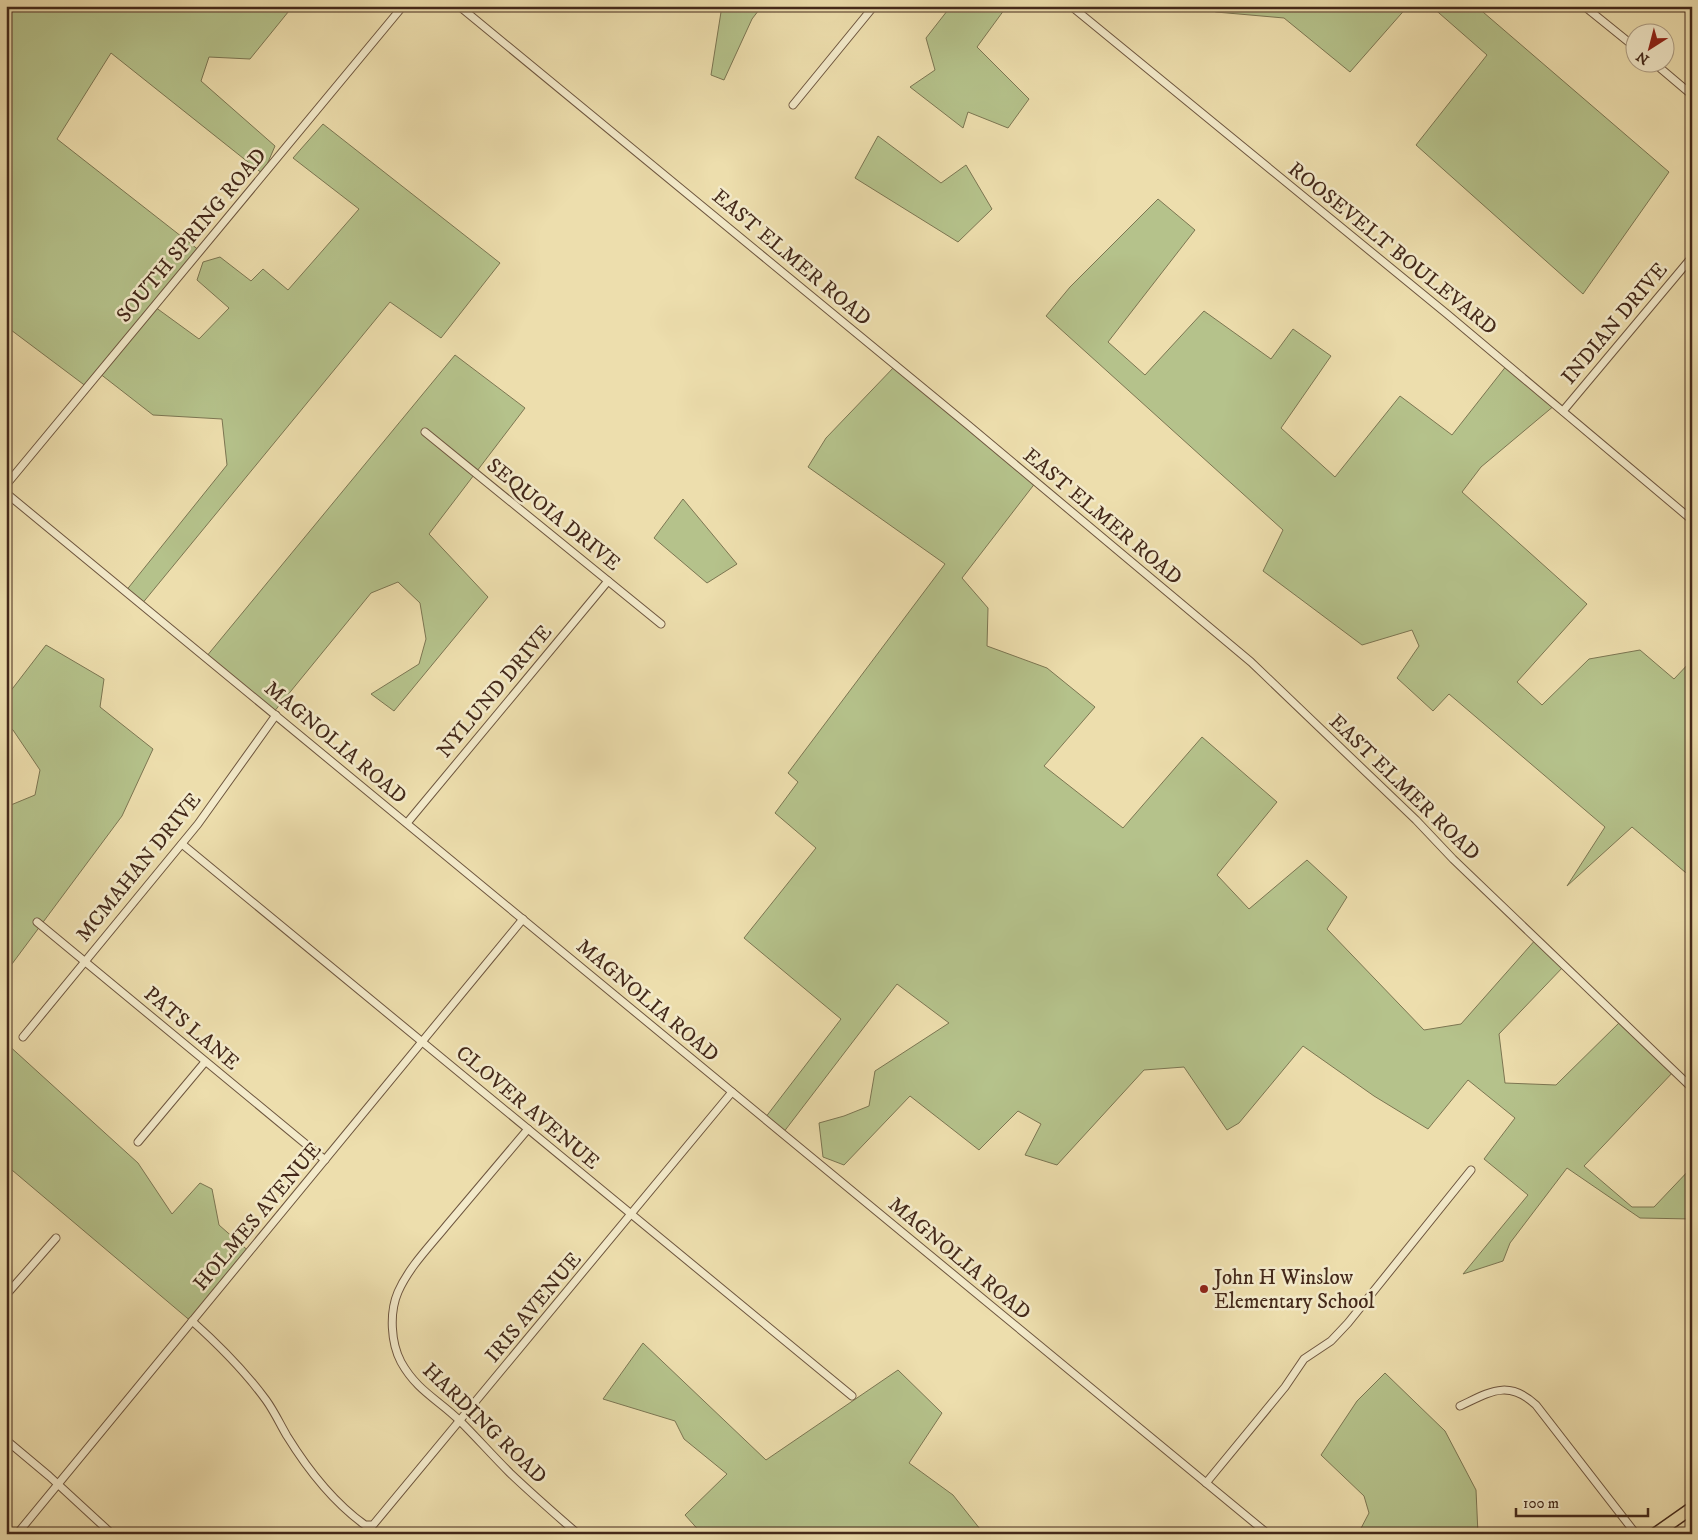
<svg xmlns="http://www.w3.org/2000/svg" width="1698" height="1540" font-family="'IM FELL DW Pica',serif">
  <rect width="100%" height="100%" fill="#eddead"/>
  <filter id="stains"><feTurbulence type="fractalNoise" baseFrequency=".004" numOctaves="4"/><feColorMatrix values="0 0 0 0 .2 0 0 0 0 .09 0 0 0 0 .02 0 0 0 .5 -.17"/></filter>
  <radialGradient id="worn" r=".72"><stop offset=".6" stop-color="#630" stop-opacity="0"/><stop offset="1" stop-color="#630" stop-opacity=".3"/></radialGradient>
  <g fill="#b5c28b" stroke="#7c7652">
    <polygon points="6,6 293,6 250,59 209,57 201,81 275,146 263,174 111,53 57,139 200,251 155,307 199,339 229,308 197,280 203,262 220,257 251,281 263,269 288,290 359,209 293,158 323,124 500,263 441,338 390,302 141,605 125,592 227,465 222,419 153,415 99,373 87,387 11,330 6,330"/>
    <polygon points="715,6 762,6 752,19 724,80 711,75 721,12"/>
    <polygon points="951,6 1007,6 977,47 1029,99 1008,128 968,112 963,128 910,87 935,70 926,38"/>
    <polygon points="1198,6 1408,6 1350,72 1284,18 1216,12"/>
    <polygon points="1431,6 1476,6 1669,172 1583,294 1416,145 1487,55"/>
    <polygon points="878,136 941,183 966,165 992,209 958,242 855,178"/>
    <polygon points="1158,199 1195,230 1108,342 1145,375 1204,311 1271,359 1293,329 1331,356 1281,428 1335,477 1400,396 1452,435 1507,365 1555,405 1481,467 1462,492 1587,604 1517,682 1542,705 1589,659 1640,650 1674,679 1692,660 1692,878 1632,827 1567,886 1605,827 1449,694 1433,711 1397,678 1419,646 1412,630 1362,645 1263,571 1283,530 1046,316 1070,287"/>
    <polygon points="455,355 525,408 429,534 488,597 394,711 371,694 419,664 426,639 420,603 398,582 371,593 273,713 206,657"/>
    <polygon points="895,366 1036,482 962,578 988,608 987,646 1047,668 1095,707 1044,766 1123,828 1202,737 1277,802 1217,875 1249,909 1307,860 1347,897 1327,929 1424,1030 1461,1024 1537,938 1565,965 1499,1034 1505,1083 1556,1085 1622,1020 1675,1070 1584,1166 1632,1207 1654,1207 1692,1167 1692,1219 1640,1218 1567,1168 1510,1243 1503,1261 1463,1274 1528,1195 1484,1159 1515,1118 1468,1080 1428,1129 1374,1096 1303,1046 1239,1123 1227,1130 1184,1067 1144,1070 1057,1165 1025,1155 1041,1124 1018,1111 979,1150 910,1096 844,1165 823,1157 819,1123 844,1116 869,1106 875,1071 949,1023 897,984 783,1133 765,1118 841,1019 744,938 816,848 775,813 798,782 788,773 945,564 808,467 826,438"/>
    <polygon points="683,499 737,564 707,583 654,538"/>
    <polygon points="46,645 104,679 100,707 153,749 122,816 6,972 6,807 35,795 40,770 13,730 6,725 6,697"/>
    <polygon points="6,1043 138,1163 172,1214 200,1183 212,1189 219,1225 252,1254 193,1323 6,1165"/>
    <polygon points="643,1343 766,1460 898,1370 942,1413 909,1463 953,1495 984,1534 778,1534 777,1532 775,1534 702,1534 685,1515 727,1474 684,1439 675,1421 603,1399"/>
    <polygon points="1385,1373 1445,1431 1476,1490 1478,1534 1358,1534 1369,1513 1364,1496 1321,1455 1357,1401"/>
  </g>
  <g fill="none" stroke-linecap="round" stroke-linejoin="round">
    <defs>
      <g id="street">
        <polyline points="459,6 968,425 1251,662 1416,820 1453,859 1692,1088"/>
        <polyline points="1071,6 1447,314 1692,520"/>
        <polyline points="1584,6 1636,48"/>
        <polyline points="1653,62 1692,95"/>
        <polyline points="793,105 874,6"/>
        <polyline points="1563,411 1692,257"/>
        <polyline points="425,432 661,624"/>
        <polyline points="6,485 403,6"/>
        <polyline points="6,493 1268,1534"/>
        <polyline points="407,823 608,581"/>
        <polyline points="182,844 852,1396"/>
        <polyline points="37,922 325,1160"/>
        <polyline points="23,1037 198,824 276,715"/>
        <path d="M 528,1129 C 501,1161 474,1193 447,1225 C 430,1246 409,1267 398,1292 C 389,1313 391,1343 401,1362 C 417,1391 439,1400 460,1421 C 477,1438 493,1456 510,1473 C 532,1494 555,1514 578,1534"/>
        <polyline points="138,1142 205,1062"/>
        <polyline points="6,1295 56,1238"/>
        <path d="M 192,1321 C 220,1346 244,1370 266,1400 C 274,1411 280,1424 287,1436 C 308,1470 333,1502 365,1525 L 373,1525 L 732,1092"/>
        <path d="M 1460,1406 C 1490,1392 1508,1379 1536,1405 L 1636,1534"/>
        <polyline points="6,1440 49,1476 112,1534"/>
        <polyline points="1206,1483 1285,1387 1304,1359 1331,1341 1348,1323 1471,1170"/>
        <polyline points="17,1534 523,919"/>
      </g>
      <polyline id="primary" points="1655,1534 1692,1508"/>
    </defs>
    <use href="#street" stroke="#6e563f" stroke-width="9"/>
    <use href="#primary" stroke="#44291a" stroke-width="14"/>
    <use href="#street" stroke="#f3eaca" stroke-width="7"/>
    <use href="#primary" stroke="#eddead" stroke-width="11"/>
  </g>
  <circle fill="#8f2418" stroke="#f3eaca" stroke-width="2" cx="1204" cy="1289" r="5"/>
  <g text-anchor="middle" stroke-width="5" stroke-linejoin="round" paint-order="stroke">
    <g font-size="21" fill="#44291a" stroke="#f3eaca">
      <text transform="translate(191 235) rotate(-50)" y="7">SOUTH SPRING ROAD</text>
      <text transform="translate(1393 248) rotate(39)" y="7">ROOSEVELT BOULEVARD</text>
      <text transform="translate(792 257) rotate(40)" y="7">EAST ELMER ROAD</text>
      <text transform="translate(1614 323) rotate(-50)" y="7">INDIAN DRIVE</text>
      <text transform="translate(554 514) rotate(39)" y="7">SEQUOIA DRIVE</text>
      <text transform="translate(1103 516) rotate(40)" y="7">EAST ELMER ROAD</text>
      <text transform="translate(494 691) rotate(-50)" y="7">NYLUND DRIVE</text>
      <text transform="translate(336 742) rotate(40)" y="7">MAGNOLIA ROAD</text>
      <text transform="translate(1405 787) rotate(44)" y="7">EAST ELMER ROAD</text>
      <text transform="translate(138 867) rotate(-51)" y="7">MCMAHAN DRIVE</text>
      <text transform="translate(648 1000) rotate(40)" y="7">MAGNOLIA ROAD</text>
      <text transform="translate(192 1028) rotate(40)" y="7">PATS LANE</text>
      <text transform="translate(528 1107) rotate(40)" y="7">CLOVER AVENUE</text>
      <text transform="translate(257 1216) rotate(-50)" y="7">HOLMES AVENUE</text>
      <text transform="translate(960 1258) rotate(40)" y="7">MAGNOLIA ROAD</text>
      <text transform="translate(533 1307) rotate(-50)" y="7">IRIS AVENUE</text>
      <text transform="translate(485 1423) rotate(44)" y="7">HARDING ROAD</text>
    </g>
    <g font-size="21" fill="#44291a" stroke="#f3eaca" text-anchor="start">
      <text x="1214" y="1284">John H Winslow<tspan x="1214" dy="24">Elementary School</tspan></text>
    </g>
  </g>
  <rect width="1698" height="1540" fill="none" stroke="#eddead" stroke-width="25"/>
  <rect x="8" y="8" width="1683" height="1525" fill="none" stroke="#44291a" stroke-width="2.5"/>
  <rect x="12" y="12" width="1673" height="1515" fill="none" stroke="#44291a"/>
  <g transform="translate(1650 48) rotate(216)"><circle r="24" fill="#f3eaca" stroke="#ad9d84"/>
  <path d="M0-4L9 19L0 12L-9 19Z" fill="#8f2418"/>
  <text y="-8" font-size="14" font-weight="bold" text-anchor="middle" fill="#44291a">N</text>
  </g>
  <path d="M1516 1508v8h132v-8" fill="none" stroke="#44291a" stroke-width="2.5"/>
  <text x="1523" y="1508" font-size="15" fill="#44291a" stroke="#f3eaca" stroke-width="4" paint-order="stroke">100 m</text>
  <rect width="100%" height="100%" filter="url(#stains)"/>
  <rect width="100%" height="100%" fill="url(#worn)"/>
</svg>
